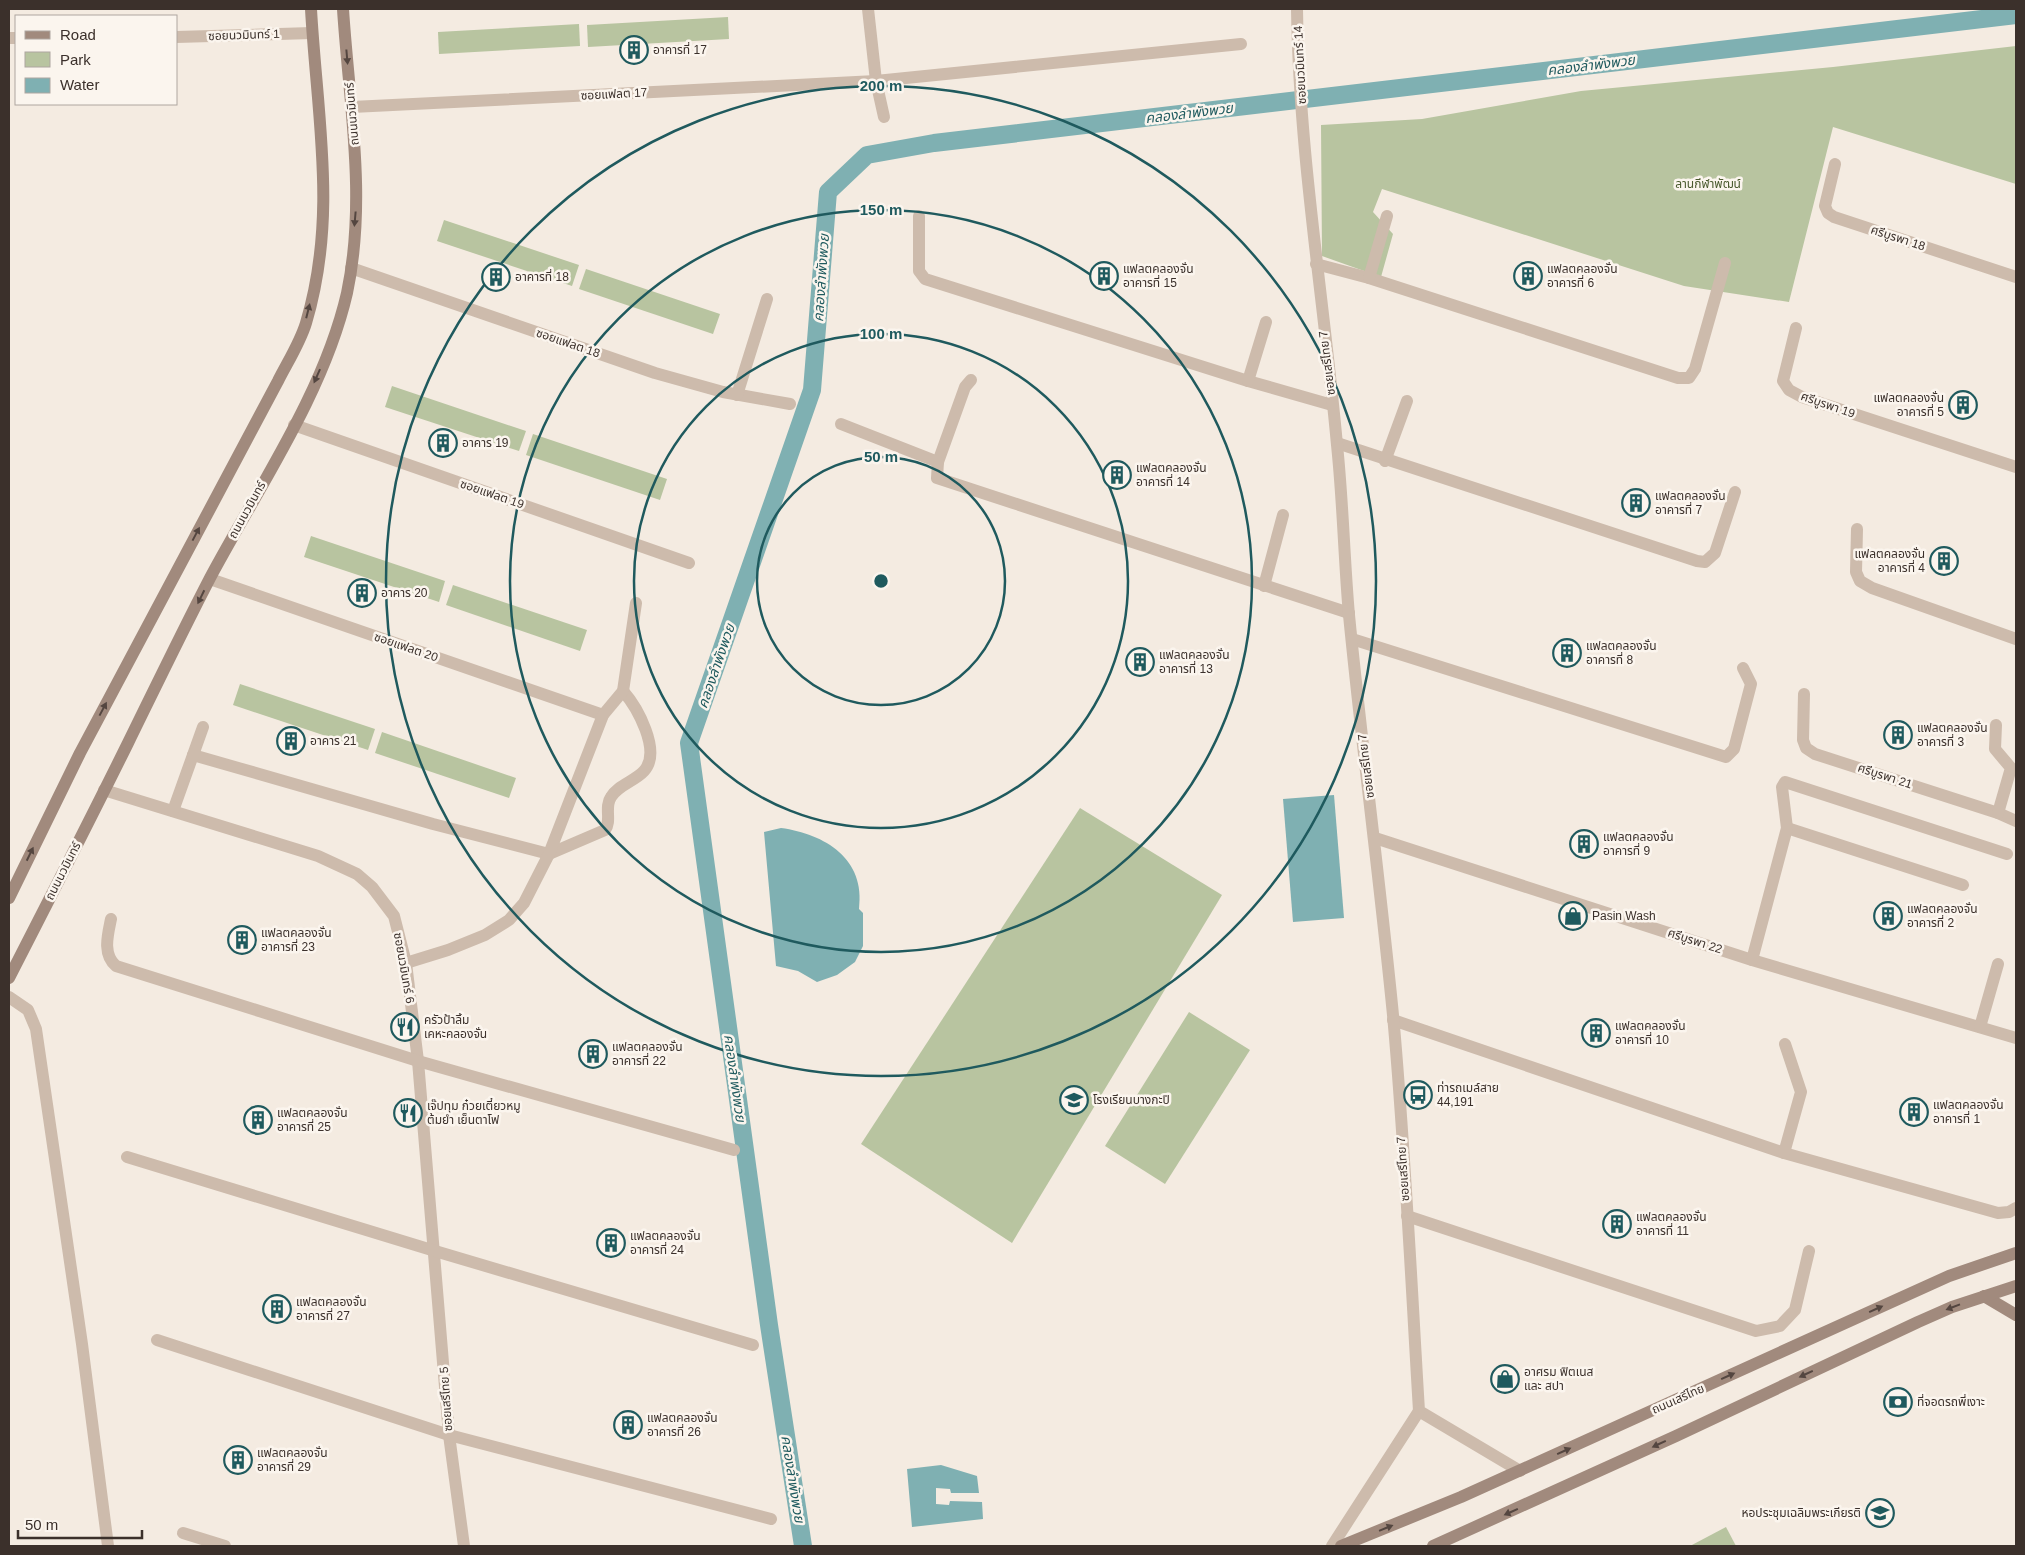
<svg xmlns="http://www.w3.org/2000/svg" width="2025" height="1555" font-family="Helvetica,'Noto Sans Thai',sans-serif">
  <rect width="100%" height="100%" fill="#f4ebe1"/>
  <g fill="#b8c4a0">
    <polygon points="728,17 729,39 588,47 587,25"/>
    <polygon points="579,24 580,46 439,54 438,32"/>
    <polygon points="2016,46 2016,184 1833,127 1789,302 1684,286 1382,189 1373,212 1393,234 1381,277 1322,256 1321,125 1422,119 1581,91 1833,67"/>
    <polygon points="444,220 579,265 572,286 437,241"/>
    <polygon points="586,269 720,314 713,334 579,289"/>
    <polygon points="392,386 526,431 519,451 385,407"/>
    <polygon points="533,434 667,479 660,500 526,455"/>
    <polygon points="311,536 445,581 439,602 304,557"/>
    <polygon points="453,585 587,630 580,651 446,605"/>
    <polygon points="240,684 375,729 368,750 233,705"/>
    <polygon points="382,732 516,778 509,798 375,753"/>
    <polygon points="1080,808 1222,895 1012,1243 861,1144"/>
    <polygon points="1189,1012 1250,1050 1165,1184 1105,1146"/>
    <polygon points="1726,1527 1736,1546 1690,1546"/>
  </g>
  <g fill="#7fb0b2">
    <polygon points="1334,795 1344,918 1293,922 1283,799"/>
    <path d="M 781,828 C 825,834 866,859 859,909 L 863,913 L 863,946 L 855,962 L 837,975 L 817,982 L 798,971 L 776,966 L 764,832 Z"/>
    <polygon points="941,1465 977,1476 979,1493 951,1493 950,1489 936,1488 936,1504 949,1505 950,1501 982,1502 983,1519 912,1527 907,1469"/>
  </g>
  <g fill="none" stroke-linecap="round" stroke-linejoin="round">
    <polyline stroke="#7fb0b2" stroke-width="18" points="803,1546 769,1325 689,743 812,390 828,192 867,155 934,143 2016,15"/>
    <g stroke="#cdbbac" stroke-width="12">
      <polyline points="868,9 876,81 884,117"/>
      <polyline points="176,37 312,33"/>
      <polyline points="9,38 16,38"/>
      <polyline points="352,107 876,81 1241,44"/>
      <polyline points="1835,164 1825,206 1828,213 1834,217 2016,277"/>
      <polyline points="919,216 919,271 925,279 1248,381 1332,405"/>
      <polyline points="1316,264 1369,278 1678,378 1689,378 1695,369 1725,263"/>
      <polyline points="351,268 655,373 723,392 790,404"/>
      <polyline points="1369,278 1387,216"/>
      <polyline points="1796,328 1783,381 1789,390 1802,397 2016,467"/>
      <polyline points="971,380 965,387 938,462 937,478 1349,613"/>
      <polyline points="1248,381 1266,322"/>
      <polyline points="737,395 767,299"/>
      <polyline points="841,424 938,462"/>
      <polyline points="294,425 689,563"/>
      <polyline points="1337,443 1697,561 1705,562 1715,553 1735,492"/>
      <polyline points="1385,461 1407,401"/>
      <polyline points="1857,529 1856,572 1860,581 1872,588 2016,639"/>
      <polyline points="210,579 603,715"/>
      <polyline points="1264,586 1283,515"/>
      <polyline points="1352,639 1726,757 1734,749 1751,684 1743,668"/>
      <polyline points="1804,694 1803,740 1806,748 1815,754 1998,813 2016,821"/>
      <polyline points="1996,725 1995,749 2011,768 1998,813"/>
      <path d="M 193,755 L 433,824 L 549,854 L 605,830 C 612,821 604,807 611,797 C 618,785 635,781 644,771 C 662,751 637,707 623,691"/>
      <polyline points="104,790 318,856 357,874 372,887 394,916 406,963 418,1061 449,1435 464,1546"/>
      <polyline points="173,811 203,727"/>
      <polyline points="1787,828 1963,885"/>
      <polyline points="1375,838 1752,960 2016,1038"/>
      <path d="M 111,919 C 108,934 102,954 116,966 L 418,1061 L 734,1150"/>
      <polyline points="1752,960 1787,828 1782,787 1785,782 2007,854"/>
      <polyline points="406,963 448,950 485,935 509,920 524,903 549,854 603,715 623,691 636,603"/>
      <polyline points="9,997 28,1010 36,1029 82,1344 108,1546"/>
      <polyline points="1393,1020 1784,1153 1998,1213 2009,1212 2016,1208"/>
      <polyline points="1980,1027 1998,964"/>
      <polyline points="1784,1153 1801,1092 1785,1044"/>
      <polyline points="127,1157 435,1251 753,1345"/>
      <polyline points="1407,1216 1756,1331 1780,1326 1795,1310 1809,1251"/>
      <polyline points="157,1340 449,1435 771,1519"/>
      <polyline points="183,1533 225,1546"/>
    </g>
    <g stroke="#cdbbac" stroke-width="12">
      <path d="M 1297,9 C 1299,155 1324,300 1337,445 C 1343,502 1344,558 1349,615 C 1362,748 1380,882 1393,1015 C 1405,1147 1411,1279 1419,1411 L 1520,1471"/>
      <polyline points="1332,1546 1419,1411"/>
    </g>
    <g stroke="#a18a7d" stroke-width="12">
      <path d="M 9,898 L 80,753 L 278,381 C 287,363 300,343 306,323 C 338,216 317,117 311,9"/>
      <path d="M 9,978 C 49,900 89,822 128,743 C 155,688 182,632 210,578 C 258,488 324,393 347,293 C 367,199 349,103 343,9"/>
      <polyline points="1984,1296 2016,1315"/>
      <polyline points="1341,1546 1461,1497 1949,1276 2016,1253"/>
      <polyline points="1433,1546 1676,1436 1918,1322 1952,1307 2016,1286"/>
    </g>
  </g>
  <defs><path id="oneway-solid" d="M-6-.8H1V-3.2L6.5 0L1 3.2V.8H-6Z" transform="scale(1.25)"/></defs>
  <g fill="#544640">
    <use href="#oneway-solid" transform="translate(347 57) rotate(85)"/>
    <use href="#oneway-solid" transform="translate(355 219) rotate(95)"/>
    <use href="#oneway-solid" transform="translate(308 311) rotate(-76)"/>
    <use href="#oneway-solid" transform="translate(317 376) rotate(114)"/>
    <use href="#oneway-solid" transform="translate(196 534) rotate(-62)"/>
    <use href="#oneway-solid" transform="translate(201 597) rotate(116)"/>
    <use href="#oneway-solid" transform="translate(103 709) rotate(-62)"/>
    <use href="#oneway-solid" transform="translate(30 854) rotate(-64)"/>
    <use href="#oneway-solid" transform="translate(1953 1307) rotate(159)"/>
    <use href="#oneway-solid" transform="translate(1876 1309) rotate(-24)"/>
    <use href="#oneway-solid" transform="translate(1806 1374) rotate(155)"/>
    <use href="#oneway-solid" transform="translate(1728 1376) rotate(-24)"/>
    <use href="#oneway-solid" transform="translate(1659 1444) rotate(155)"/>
    <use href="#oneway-solid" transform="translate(1564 1451) rotate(-24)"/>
    <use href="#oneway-solid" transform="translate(1511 1512) rotate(156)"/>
    <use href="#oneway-solid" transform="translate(1386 1528) rotate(-22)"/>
  </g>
  <g fill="none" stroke="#1f5a5e" stroke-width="2.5">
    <circle cx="881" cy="581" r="124"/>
    <circle cx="881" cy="581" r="247"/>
    <circle cx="881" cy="581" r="371"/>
    <circle cx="881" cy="581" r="495"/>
  </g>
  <defs>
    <symbol id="building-ring" viewBox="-11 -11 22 22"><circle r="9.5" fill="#fbf5ee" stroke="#1f5a5e" stroke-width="1.5"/><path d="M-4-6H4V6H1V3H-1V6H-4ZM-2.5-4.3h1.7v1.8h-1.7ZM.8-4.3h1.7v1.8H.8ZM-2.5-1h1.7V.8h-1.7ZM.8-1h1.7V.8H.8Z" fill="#1f5a5e"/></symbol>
    <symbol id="shop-ring" viewBox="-11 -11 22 22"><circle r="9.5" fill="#fbf5ee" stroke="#1f5a5e" stroke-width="1.5"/><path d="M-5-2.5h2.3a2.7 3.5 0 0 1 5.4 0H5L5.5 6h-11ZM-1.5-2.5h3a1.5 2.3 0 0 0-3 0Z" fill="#1f5a5e"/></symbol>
    <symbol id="restaurant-ring" viewBox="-11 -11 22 22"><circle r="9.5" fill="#fbf5ee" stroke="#1f5a5e" stroke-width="1.5"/><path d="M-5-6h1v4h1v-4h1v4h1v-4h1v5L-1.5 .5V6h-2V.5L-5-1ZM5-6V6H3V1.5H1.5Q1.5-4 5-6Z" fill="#1f5a5e"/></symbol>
    <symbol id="bus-ring" viewBox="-11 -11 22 22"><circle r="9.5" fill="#fbf5ee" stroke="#1f5a5e" stroke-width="1.5"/><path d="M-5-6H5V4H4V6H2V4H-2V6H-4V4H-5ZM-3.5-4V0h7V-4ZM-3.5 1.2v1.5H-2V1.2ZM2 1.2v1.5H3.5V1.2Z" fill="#1f5a5e"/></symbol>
    <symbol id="school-ring" viewBox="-11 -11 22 22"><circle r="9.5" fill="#fbf5ee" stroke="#1f5a5e" stroke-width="1.5"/><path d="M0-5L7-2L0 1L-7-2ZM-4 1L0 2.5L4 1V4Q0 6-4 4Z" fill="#1f5a5e"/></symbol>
    <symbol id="bank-ring" viewBox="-11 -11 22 22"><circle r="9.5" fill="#fbf5ee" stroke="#1f5a5e" stroke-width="1.5"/><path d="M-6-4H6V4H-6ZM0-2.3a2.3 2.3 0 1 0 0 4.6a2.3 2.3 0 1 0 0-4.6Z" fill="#1f5a5e"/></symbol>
    <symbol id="university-ring" viewBox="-11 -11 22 22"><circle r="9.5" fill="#fbf5ee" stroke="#1f5a5e" stroke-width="1.5"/><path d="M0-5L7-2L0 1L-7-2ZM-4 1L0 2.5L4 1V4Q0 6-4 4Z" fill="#1f5a5e"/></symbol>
  </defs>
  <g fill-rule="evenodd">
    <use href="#building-ring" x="618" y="34" width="32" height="32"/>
    <use href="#building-ring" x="1088" y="260" width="32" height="32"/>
    <use href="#building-ring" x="1512" y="260" width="32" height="32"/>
    <use href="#building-ring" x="480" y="261" width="32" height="32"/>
    <use href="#building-ring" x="1947" y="389" width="32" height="32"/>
    <use href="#building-ring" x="427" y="427" width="32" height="32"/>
    <use href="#building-ring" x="1101" y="459" width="32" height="32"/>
    <use href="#building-ring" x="1620" y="487" width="32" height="32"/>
    <use href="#building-ring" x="1928" y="545" width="32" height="32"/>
    <use href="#building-ring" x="346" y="577" width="32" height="32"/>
    <use href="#building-ring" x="1551" y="637" width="32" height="32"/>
    <use href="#building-ring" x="1124" y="646" width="32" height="32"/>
    <use href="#building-ring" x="1882" y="719" width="32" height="32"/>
    <use href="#building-ring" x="275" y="725" width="32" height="32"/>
    <use href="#building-ring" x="1568" y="828" width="32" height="32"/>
    <use href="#shop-ring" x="1557" y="900" width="32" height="32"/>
    <use href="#building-ring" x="1872" y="900" width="32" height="32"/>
    <use href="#building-ring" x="226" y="924" width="32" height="32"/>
    <use href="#restaurant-ring" x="389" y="1011" width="32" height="32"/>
    <use href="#building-ring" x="1580" y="1017" width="32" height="32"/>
    <use href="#building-ring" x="577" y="1038" width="32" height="32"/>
    <use href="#bus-ring" x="1402" y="1079" width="32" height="32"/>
    <use href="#school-ring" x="1058" y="1084" width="32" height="32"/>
    <use href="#building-ring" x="1898" y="1096" width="32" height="32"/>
    <use href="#restaurant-ring" x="392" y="1097" width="32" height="32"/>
    <use href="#building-ring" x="242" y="1104" width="32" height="32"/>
    <use href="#building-ring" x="1601" y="1208" width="32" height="32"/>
    <use href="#building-ring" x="595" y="1227" width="32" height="32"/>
    <use href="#building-ring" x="261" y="1293" width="32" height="32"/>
    <use href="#shop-ring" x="1489" y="1363" width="32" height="32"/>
    <use href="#bank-ring" x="1882" y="1386" width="32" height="32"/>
    <use href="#building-ring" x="612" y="1409" width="32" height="32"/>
    <use href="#building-ring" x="222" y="1444" width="32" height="32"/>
    <use href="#university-ring" x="1864" y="1497" width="32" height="32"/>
  </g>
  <g text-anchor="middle" stroke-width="5" stroke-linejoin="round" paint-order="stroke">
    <g font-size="12" fill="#3b302b" stroke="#fbf5ee">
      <text transform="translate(244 35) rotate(-2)" y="4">ซอยนวมินทร์ 1</text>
      <text transform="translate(1300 65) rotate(-93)" y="4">ซอยนวมินทร์ 14</text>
      <text transform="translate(614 94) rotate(-3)" y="4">ซอยแฟลต 17</text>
      <text transform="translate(352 114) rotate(-95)" y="4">ถนนนวมินทร์</text>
      <text transform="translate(1898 238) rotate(18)" y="4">ศรีบูรพา 18</text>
      <text transform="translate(568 343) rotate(19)" y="4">ซอยแฟลต 18</text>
      <text transform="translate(1327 363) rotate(-97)" y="4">ซอยเสรีไทย 7</text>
      <text transform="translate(1828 405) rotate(19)" y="4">ศรีบูรพา 19</text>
      <text transform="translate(492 494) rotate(19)" y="4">ซอยแฟลต 19</text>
      <text transform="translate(247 510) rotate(-61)" y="4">ถนนนวมินทร์</text>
      <text transform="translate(406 647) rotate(19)" y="4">ซอยแฟลต 20</text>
      <text transform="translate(1366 766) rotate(-97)" y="4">ซอยเสรีไทย 7</text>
      <text transform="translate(1885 776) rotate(18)" y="4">ศรีบูรพา 21</text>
      <text transform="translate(63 871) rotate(-63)" y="4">ถนนนวมินทร์</text>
      <text transform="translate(1695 941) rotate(18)" y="4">ศรีบูรพา 22</text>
      <text transform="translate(404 968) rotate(80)" y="4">ซอยนวมินทร์ 6</text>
      <text transform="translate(1403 1169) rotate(-94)" y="4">ซอยเสรีไทย 7</text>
      <text transform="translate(446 1399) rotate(-94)" y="4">ซอยเสรีไทย 5</text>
      <text transform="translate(1678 1399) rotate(-24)" y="4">ถนนเสรีไทย</text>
    </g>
    <g font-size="12" fill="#3b302b" stroke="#fbf5ee" text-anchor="start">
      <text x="653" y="54">อาคารที่ 17</text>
      <text x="1123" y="273">แฟลตคลองจั่น<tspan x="1123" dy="14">อาคารที่ 15</tspan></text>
      <text x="1547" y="273">แฟลตคลองจั่น<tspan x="1547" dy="14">อาคารที่ 6</tspan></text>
      <text x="515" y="281">อาคารที่ 18</text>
      <text x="1944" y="402" text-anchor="end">แฟลตคลองจั่น<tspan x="1944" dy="14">อาคารที่ 5</tspan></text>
      <text x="462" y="447">อาคาร 19</text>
      <text x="1136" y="472">แฟลตคลองจั่น<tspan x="1136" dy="14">อาคารที่ 14</tspan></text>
      <text x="1655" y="500">แฟลตคลองจั่น<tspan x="1655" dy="14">อาคารที่ 7</tspan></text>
      <text x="1925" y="558" text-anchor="end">แฟลตคลองจั่น<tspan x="1925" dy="14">อาคารที่ 4</tspan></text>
      <text x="381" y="597">อาคาร 20</text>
      <text x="1586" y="650">แฟลตคลองจั่น<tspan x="1586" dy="14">อาคารที่ 8</tspan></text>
      <text x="1159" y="659">แฟลตคลองจั่น<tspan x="1159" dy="14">อาคารที่ 13</tspan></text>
      <text x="1917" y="732">แฟลตคลองจั่น<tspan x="1917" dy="14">อาคารที่ 3</tspan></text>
      <text x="310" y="745">อาคาร 21</text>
      <text x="1603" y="841">แฟลตคลองจั่น<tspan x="1603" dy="14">อาคารที่ 9</tspan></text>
      <text x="1907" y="913">แฟลตคลองจั่น<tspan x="1907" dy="14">อาคารที่ 2</tspan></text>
      <text x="1592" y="920">Pasin Wash</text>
      <text x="261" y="937">แฟลตคลองจั่น<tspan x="261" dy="14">อาคารที่ 23</tspan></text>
      <text x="424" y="1024">ครัวป้าลิ้ม<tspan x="424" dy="14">เคหะคลองจั่น</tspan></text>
      <text x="1615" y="1030">แฟลตคลองจั่น<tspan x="1615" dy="14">อาคารที่ 10</tspan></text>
      <text x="612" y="1051">แฟลตคลองจั่น<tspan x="612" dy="14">อาคารที่ 22</tspan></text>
      <text x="1437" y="1092">ท่ารถเมล์สาย<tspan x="1437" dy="14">44,191</tspan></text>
      <text x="1093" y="1104">โรงเรียนบางกะปิ</text>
      <text x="1933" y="1109">แฟลตคลองจั่น<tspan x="1933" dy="14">อาคารที่ 1</tspan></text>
      <text x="427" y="1110">เจ๊ปทุม ก๋วยเตี๋ยวหมู<tspan x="427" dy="14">ต้มยำ เย็นตาโฟ</tspan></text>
      <text x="277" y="1117">แฟลตคลองจั่น<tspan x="277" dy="14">อาคารที่ 25</tspan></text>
      <text x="1636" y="1221">แฟลตคลองจั่น<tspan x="1636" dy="14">อาคารที่ 11</tspan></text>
      <text x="630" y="1240">แฟลตคลองจั่น<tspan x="630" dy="14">อาคารที่ 24</tspan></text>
      <text x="296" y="1306">แฟลตคลองจั่น<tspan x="296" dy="14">อาคารที่ 27</tspan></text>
      <text x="1524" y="1376">อาศรม ฟิตเนส<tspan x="1524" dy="14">และ สปา</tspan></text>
      <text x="1917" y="1406">ที่จอดรถพี่เงาะ</text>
      <text x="647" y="1422">แฟลตคลองจั่น<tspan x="647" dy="14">อาคารที่ 26</tspan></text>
      <text x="257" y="1457">แฟลตคลองจั่น<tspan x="257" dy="14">อาคารที่ 29</tspan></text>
      <text x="1861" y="1517" text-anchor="end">หอประชุมเฉลิมพระเกียรติ</text>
    </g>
    <g font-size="12" fill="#4a5a2e" stroke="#fbf5ee">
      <text x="1708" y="188">ลานกีฬาพัฒน์</text>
    </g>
    <g font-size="14" font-style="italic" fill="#1f5a5e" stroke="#fbf5ee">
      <text transform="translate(1591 65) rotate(-7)" y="5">คลองลำพังพวย</text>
      <text transform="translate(1189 113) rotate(-7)" y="5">คลองลำพังพวย</text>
      <text transform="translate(821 278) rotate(-86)" y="5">คลองลำพังพวย</text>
      <text transform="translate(716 666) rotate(-71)" y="5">คลองลำพังพวย</text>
      <text transform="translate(735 1078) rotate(82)" y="5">คลองลำพังพวย</text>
      <text transform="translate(793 1479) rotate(81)" y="5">คลองลำพังพวย</text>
    </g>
  </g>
  <circle cx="881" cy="581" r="8" fill="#1f5a5e" stroke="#fbf5ee" stroke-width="2.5"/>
  <g font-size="15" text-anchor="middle" font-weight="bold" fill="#1f5a5e" stroke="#fbf5ee" stroke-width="5" stroke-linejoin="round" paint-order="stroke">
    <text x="881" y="91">200 m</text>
    <text x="881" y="215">150 m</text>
    <text x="881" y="339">100 m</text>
    <text x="881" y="462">50 m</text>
  </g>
  <rect width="2025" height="1555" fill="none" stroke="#3b302b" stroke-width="20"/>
  <rect x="15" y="15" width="162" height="90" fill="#fbf5ee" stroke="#aea6a0"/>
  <rect x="25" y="31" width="25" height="8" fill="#a18a7d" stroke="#aea6a0"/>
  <text x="60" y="40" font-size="15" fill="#3b302b">Road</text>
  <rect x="25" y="52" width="25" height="15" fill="#b8c4a0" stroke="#aea6a0"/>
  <text x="60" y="65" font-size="15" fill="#3b302b">Park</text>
  <rect x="25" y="78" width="25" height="15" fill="#7fb0b2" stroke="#aea6a0"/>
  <text x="60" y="90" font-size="15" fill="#3b302b">Water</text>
  <path d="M18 1530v8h124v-8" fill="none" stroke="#3b302b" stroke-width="2.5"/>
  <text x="25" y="1530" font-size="15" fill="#3b302b" stroke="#fbf5ee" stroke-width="4" paint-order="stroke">50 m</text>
</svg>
